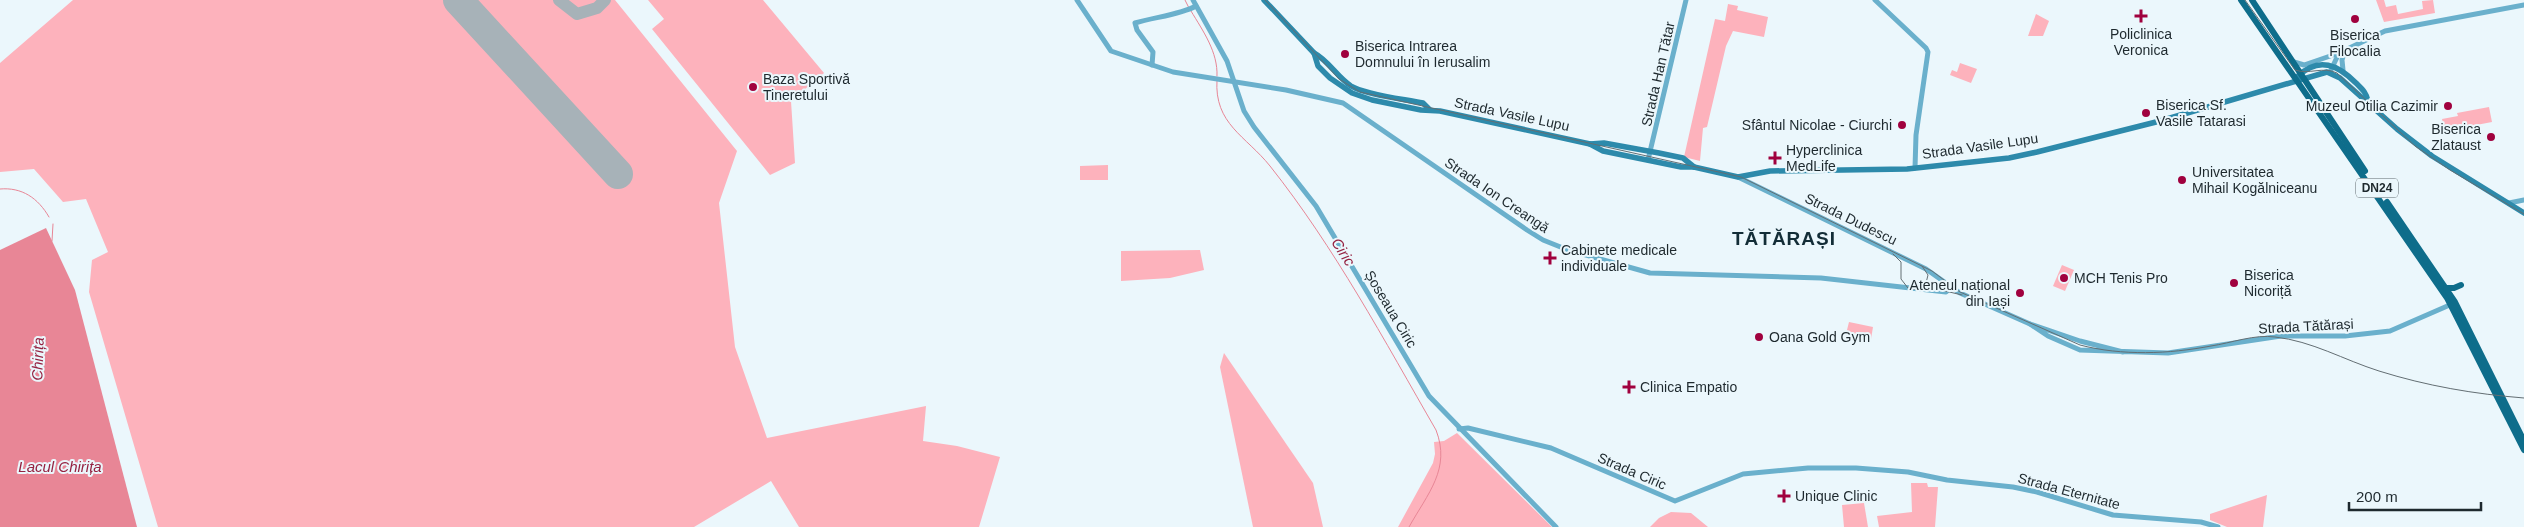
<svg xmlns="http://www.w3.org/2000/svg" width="2524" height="527" font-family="Helvetica,sans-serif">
  <rect width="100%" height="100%" fill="#ebf7fc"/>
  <g fill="#fdb2bc">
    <polygon points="73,0 615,0 737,151 719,203 735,347 767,438 926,406 923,441 957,446 1000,457 979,527 799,527 771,481 694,527 158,527 89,292 92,260 108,252 86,199 63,202 34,169 0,172 0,63"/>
    <polygon points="648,0 763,0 824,73 791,101 795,163 770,175 652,29 664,19"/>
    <polygon points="2376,0 2384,0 2386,7 2396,5 2398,14 2423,9 2422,1 2433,0 2435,13 2384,22"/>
    <polygon points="1728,4 1738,6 1737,10 1768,17 1764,37 1733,31 1726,46 1707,127 1703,128 1700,161 1684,157 1715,19 1725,21"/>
    <polygon points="2036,14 2049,21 2043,36 2028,36"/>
    <polygon points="1960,63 1977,69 1971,83 1950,75 1952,70 1957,72"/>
    <polygon points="2489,107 2492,122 2445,131 2442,119 2458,116 2457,113"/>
    <polygon points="1108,165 1108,180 1080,180 1080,166"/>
    <polygon points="1200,250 1204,270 1170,278 1121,281 1121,251"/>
    <polygon points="2062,265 2074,270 2065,291 2053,286"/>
    <polygon points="1849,322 1873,327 1871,339 1846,334"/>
    <polygon points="1224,353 1313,483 1323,527 1253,527 1220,367"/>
    <polygon points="1457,433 1552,527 1398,527 1433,463 1435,454 1434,442 1444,441"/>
    <polygon points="1911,483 1927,483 1928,487 1938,487 1935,527 1879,527 1877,516 1912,512"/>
    <polygon points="2267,495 2263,527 2227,527 2210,520 2210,514"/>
    <polygon points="1864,503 1868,527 1844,527 1842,505"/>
    <polygon points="1671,512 1691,513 1708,527 1650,527 1659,518"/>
  </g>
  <polygon fill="#e88696" points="46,228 75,290 137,527 0,527 0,250"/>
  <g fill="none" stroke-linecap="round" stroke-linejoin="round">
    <g stroke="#e88696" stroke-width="1">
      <polyline points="1185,0 1189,8"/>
      <path d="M 1191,11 C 1203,31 1218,52 1217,76"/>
      <path d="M 1217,80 C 1214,124 1246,136 1270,166 C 1335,248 1384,340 1436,430 C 1451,469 1428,493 1409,527"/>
      <path d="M 0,189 C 22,187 38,198 49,217"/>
      <polyline points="52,241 53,224"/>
    </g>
    <g stroke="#a7b2b8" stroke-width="12">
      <polyline points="559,0 577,14 597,8 605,0"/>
      <polyline points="464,7 472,0"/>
    </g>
    <polyline stroke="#a7b2b8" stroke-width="30" points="458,0 618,174"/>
    <g stroke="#6ab0cc" stroke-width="5">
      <polyline points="1077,0 1111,51 1173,72 1286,90 1343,103 1527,230 1543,240 1568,250 1650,273 1821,278 1946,292 1951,287"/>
      <polyline points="1193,0 1227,61 1244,111 1254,127 1316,206 1429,396 1556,527"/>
      <polyline points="1875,0 1926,48 1928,52 1916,135 1915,168"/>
      <polyline points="2294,62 2304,65 2339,53"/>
      <path d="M 1152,65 L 1153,52 L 1137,30 L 1135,23 C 1154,17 1180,15 1196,6"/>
      <polyline points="2331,70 2339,53 2385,31 2524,5"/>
      <polyline points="2343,70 2342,60 2345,50"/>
      <polyline points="1648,160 1686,0"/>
      <polyline points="1738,177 1926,269 1960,293 2030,324"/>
      <polyline points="2509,203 2524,200"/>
      <polyline points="2123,352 2080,341 2030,324 2048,336 2080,350 2168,353 2281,336 2345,336 2390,331 2452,304"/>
      <polyline points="1459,429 1468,428 1551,448 1675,501 1743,474 1808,468 1856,468 1908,472 1947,480 2013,487 2037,492 2113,515 2201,522 2218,527"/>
    </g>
    <g stroke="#2d8aab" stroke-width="5.5">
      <path d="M 1264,0 L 1314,53 C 1329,61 1337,77 1351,86 C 1366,95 1404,99 1423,103 L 1429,109"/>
      <polyline points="1314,53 1318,66 1330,78 1352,93 1372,100 1421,110 1440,111 1590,144 1604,143 1659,153 1683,158 1694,167"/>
      <path d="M 2298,76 C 2319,56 2338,65 2356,83 C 2362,89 2366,92 2368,101"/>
      <polyline points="1590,144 1603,151 1681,167 1694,167 1738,177 1770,171 1907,169 2009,158 2037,152 2160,121 2327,72 2340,78 2397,129 2432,156 2524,213"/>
    </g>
    <g stroke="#0e6d8b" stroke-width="6">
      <polyline points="2241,0 2447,298 2524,450"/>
      <polyline points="2252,0 2365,171"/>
      <polyline points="2387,202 2455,302 2524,441"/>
      <polyline points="2446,288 2454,288 2461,285"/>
    </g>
    <g stroke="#636e73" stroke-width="1">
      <path d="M 1265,0 L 1339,79 L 1360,92 L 1741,177 L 1932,271 L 1960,292 L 2080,345 C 2122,356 2169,354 2211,346 C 2231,343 2255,334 2275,337 C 2312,341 2344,360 2379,371 C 2427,386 2474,394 2524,398"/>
      <path d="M 2245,0 L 2295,70 C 2309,75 2323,66 2337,73 L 2415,146 L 2450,170 L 2524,214"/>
      <polyline points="1893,254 1901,262 1901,279 1908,288 1919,288 1926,283 1928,275 1922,266"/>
      <polyline points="1913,289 1941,290 1962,295"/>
    </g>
  </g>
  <g fill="#a0013e" stroke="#ebf7fc" stroke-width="2">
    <path d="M2138.5 8.5h5v5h5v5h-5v5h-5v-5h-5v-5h5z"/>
    <circle cx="2355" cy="19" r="5"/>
    <circle cx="1345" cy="54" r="5"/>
    <circle cx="753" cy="87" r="5"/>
    <circle cx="2448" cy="106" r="5"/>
    <circle cx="2146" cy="113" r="5"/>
    <circle cx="1902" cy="125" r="5"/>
    <circle cx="2491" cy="137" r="5"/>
    <path d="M1772.5 150.5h5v5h5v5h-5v5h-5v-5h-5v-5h5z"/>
    <circle cx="2182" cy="180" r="5"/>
    <path d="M1547.5 250.5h5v5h5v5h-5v5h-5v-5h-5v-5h5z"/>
    <circle cx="2064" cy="278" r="5"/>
    <circle cx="2234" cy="283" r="5"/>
    <circle cx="2020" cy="293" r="5"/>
    <circle cx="1759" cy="337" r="5"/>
    <path d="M1626.5 379.5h5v5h5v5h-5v5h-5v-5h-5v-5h5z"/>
    <path d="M1781.5 488.5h5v5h5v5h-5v5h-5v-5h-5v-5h5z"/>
  </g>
  <g text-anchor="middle" stroke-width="4" stroke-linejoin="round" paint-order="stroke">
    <rect fill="#ebf7fc" stroke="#5c676c" stroke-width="1" x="2356" y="178.5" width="42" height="19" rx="4"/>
    <g font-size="12" font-weight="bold" fill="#1e292e">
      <text x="2377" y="192">DN24</text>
    </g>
    <g font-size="14" fill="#1e292e" stroke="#ebf7fc" text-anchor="start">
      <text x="2141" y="39" text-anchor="middle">Policlinica<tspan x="2141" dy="16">Veronica</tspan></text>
      <text x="2355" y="40" text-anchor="middle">Biserica<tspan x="2355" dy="16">Filocalia</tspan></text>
      <text x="1355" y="51">Biserica Intrarea<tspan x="1355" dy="16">Domnului în Ierusalim</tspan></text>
      <text x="763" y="84">Baza Sportivă<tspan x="763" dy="16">Tineretului</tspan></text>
      <text x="2156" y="110">Biserica Sf.<tspan x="2156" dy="16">Vasile Tatarasi</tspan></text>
      <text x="2438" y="111" text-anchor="end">Muzeul Otilia Cazimir</text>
      <text x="1892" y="130" text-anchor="end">Sfântul Nicolae - Ciurchi</text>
      <text x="2481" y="134" text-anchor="end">Biserica<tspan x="2481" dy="16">Zlataust</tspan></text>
      <text x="1786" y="155">Hyperclinica<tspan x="1786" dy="16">MedLife</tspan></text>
      <text x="2192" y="177">Universitatea<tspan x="2192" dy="16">Mihail Kogălniceanu</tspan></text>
      <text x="1561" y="255">Cabinete medicale<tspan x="1561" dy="16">individuale</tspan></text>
      <text x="2244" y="280">Biserica<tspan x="2244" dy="16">Nicoriță</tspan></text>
      <text x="2074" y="283">MCH Tenis Pro</text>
      <text x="2010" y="290" text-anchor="end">Ateneul național<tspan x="2010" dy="16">din Iași</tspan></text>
      <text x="1769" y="342">Oana Gold Gym</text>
      <text x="1640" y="392">Clinica Empatio</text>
      <text x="1795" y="501">Unique Clinic</text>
    </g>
    <g font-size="14" fill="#1e292e" stroke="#ebf7fc">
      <text transform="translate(1658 74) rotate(-77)" y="5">Strada Han Tătar</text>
      <text transform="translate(1512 114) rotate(12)" y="5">Strada Vasile Lupu</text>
      <text transform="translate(1980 146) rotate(-8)" y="5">Strada Vasile Lupu</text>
      <text transform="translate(1497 195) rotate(34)" y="5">Strada Ion Creangă</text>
      <text transform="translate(1851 219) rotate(26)" y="5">Strada Dudescu</text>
      <text transform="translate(1391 309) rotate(59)" y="5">Șoseaua Ciric</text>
      <text transform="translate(2306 326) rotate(-3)" y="5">Strada Tătărași</text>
      <text transform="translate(1632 471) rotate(23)" y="5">Strada Ciric</text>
      <text transform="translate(2069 491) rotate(15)" y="5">Strada Eternitate</text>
    </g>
    <g font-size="15" font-style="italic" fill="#952241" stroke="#ebf7fc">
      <text transform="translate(1343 252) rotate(57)" y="5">Ciric</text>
      <text transform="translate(38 359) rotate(-88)" y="5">Chirița</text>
      <text x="60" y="472">Lacul Chirița</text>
    </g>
    <g font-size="19" font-weight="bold" letter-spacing="1" fill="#132d37" stroke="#ebf7fc">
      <text x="1784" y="245">TĂTĂRAȘI</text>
    </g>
  </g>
  <path d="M2349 502v8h132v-8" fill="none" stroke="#1e292e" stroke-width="2.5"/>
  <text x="2356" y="502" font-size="15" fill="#1e292e" stroke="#ebf7fc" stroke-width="4" paint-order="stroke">200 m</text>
</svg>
